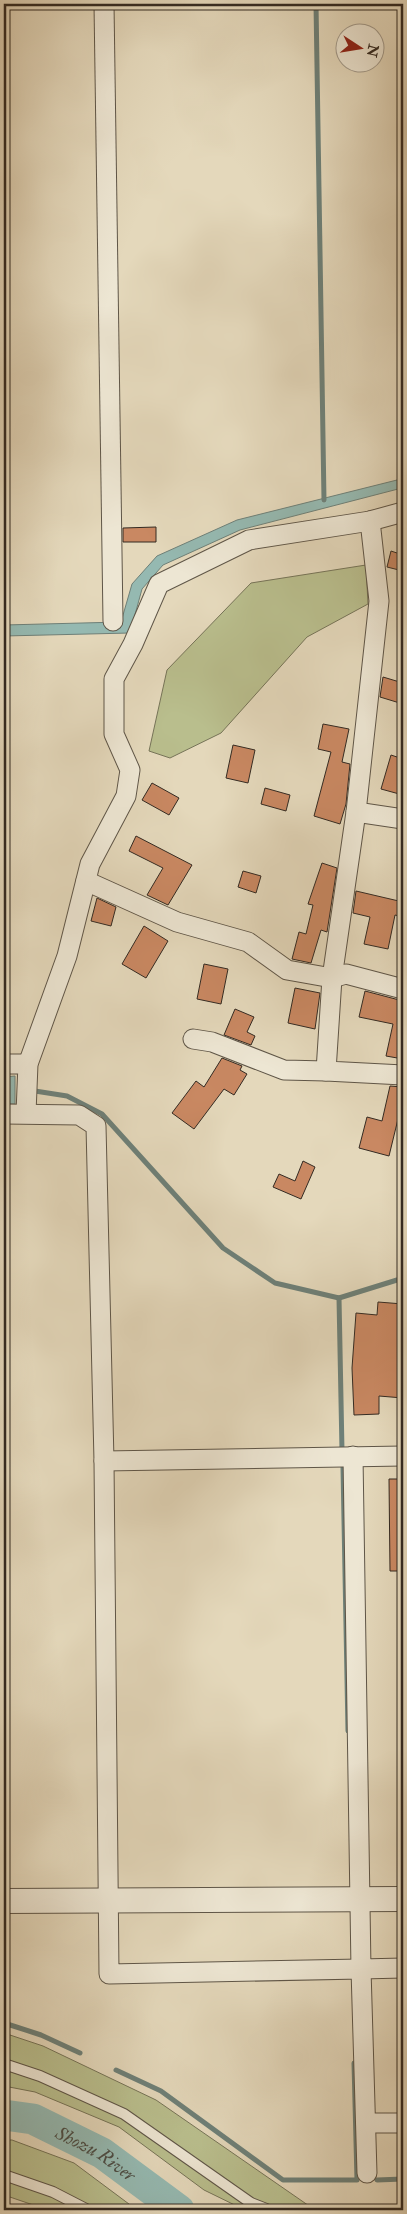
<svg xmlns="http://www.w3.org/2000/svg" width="407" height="2214" font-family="'IM FELL Double Pica',serif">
  <rect width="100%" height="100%" fill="#e4d8bb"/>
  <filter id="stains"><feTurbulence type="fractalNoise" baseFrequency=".004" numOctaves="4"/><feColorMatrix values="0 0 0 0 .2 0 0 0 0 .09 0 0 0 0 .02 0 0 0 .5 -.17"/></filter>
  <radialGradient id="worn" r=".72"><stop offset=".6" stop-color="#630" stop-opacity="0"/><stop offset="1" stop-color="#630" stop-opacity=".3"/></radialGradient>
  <g fill="#b9be8d" stroke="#767458">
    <polygon points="366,565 368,604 307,637 221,733 170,758 149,751 167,670 251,583"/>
    <polygon points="4,2033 43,2046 156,2100 315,2210 245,2210 204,2190 119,2127 35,2092 4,2086"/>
    <polygon points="4,2140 12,2140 74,2163 137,2210 48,2210 4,2195"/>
  </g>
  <g fill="#95b9b1" stroke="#6e8078">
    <polygon points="403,472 402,488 240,530 163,565 142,589 130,633 4,636 4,625 121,622 132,584 157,556 237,520 397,480"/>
    <polygon points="15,1076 15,1104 4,1104 4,1077"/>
  </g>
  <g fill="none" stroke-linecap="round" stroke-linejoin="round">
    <g stroke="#6e8078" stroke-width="5">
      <polyline points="316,4 324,500"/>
      <polyline points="35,1091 67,1096 102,1114 223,1248 275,1283 339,1298 397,1280 403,1280"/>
      <polyline points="339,1298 342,1451"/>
      <polyline points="343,1467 348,1731"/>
      <polyline points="4,2023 41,2035 80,2053"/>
      <polyline points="116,2070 161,2091 283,2180 357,2180 354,2063"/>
      <polyline points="377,2180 403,2179"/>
    </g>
    <path stroke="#95b9b1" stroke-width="31" id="s1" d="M 4,2115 L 33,2119 L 102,2153 L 179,2210"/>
  </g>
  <g fill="#c98862" stroke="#332a22">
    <polygon points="156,527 156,542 123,542 123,528"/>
    <polygon points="391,551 403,555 403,571 387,567"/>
    <polygon points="383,677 403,683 403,704 380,697"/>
    <polygon points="323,724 349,729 342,762 350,764 346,804 340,824 314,816 331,752 318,749"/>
    <polygon points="233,745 255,750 248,783 226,778"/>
    <polygon points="391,755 403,759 403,795 381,789"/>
    <polygon points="152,783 179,798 169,815 142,800"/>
    <polygon points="265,788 290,795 286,811 261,804"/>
    <polygon points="136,836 192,865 168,905 147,895 163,868 129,851"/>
    <polygon points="322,863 337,868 327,932 321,930 311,963 292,959 299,932 306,934 313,905 308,904"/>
    <polygon points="243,871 261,876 256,893 238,887"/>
    <polygon points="356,891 403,902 403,917 395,915 388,949 364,944 370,917 353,913"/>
    <polygon points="97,898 116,907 111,926 91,921"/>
    <polygon points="144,926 168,941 146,978 122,964"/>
    <polygon points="204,964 228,969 221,1004 197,999"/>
    <polygon points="295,988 320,993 315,1029 288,1023"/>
    <polygon points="365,991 403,1001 403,1059 386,1056 393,1024 359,1017"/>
    <polygon points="235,1009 254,1017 247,1032 255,1036 251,1045 224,1035"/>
    <polygon points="222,1058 242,1066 240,1070 247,1074 234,1095 224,1089 194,1129 172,1113 196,1081 204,1087"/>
    <polygon points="390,1086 403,1087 403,1120 398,1119 389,1156 359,1148 367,1117 382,1121"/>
    <polygon points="303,1161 315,1167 301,1199 273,1187 279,1174 295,1181"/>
    <polygon points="378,1302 403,1304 403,1398 379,1396 379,1414 354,1415 352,1368 356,1313 377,1315"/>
    <polygon points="389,1479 403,1479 403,1571 390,1571"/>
  </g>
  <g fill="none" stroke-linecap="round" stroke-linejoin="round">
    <defs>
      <g id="service">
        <polyline points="4,2064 40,2076 124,2114 251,2203 269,2210"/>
        <polyline points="4,2175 53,2192 88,2210"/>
      </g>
      <g id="minor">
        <polyline points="104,4 113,621"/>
        <polyline points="370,521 379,601 356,812 332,978 326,1071 403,1075"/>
        <polyline points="356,812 403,819"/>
        <polyline points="86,881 177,922 248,942 287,970 332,978 346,974 403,989"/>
        <polyline points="193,1039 212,1042 284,1070 326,1071"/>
        <polyline points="4,1064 28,1064"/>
        <polyline points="26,1113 28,1064 67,956 90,864 126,796 130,770 114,734 114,679 133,644 159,584 249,540 370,521 403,512"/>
        <polyline points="4,1114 79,1115 96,1126 104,1461 109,1974 361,1969 367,2173"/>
        <polyline points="353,1456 361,1969 403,1968"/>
        <polyline points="104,1461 403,1456"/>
        <polyline points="366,2123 403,2123"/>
      </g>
      <polyline id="tertiary" points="4,1901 403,1899"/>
    </defs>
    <use href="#service" stroke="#5f5648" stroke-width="12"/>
    <use href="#minor" stroke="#5f5648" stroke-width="21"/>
    <use href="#tertiary" stroke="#5f5648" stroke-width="26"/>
    <use href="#service" stroke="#ede6d3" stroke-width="10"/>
    <use href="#minor" stroke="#ede6d3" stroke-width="19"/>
    <use href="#tertiary" stroke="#ede6d3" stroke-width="24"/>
  </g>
  <g text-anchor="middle" stroke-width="4.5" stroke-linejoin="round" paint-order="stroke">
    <g font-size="19" font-style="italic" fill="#4c4e46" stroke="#ede6d3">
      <text dy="7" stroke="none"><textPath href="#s1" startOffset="101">Shozu River</textPath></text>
    </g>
  </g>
  <rect width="407" height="2214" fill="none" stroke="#e4d8bb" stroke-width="20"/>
  <rect x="5" y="5" width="397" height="2204" fill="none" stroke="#332a22" stroke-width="2.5"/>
  <rect x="10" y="10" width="387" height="2194" fill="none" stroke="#332a22"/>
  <g transform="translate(360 48) rotate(102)"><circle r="24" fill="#ede6d3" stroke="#a39b8c"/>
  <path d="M0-4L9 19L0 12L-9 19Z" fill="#8f2418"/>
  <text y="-8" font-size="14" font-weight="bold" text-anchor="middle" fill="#332a22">N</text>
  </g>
  <rect width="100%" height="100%" filter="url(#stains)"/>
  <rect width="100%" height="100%" fill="url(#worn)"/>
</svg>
